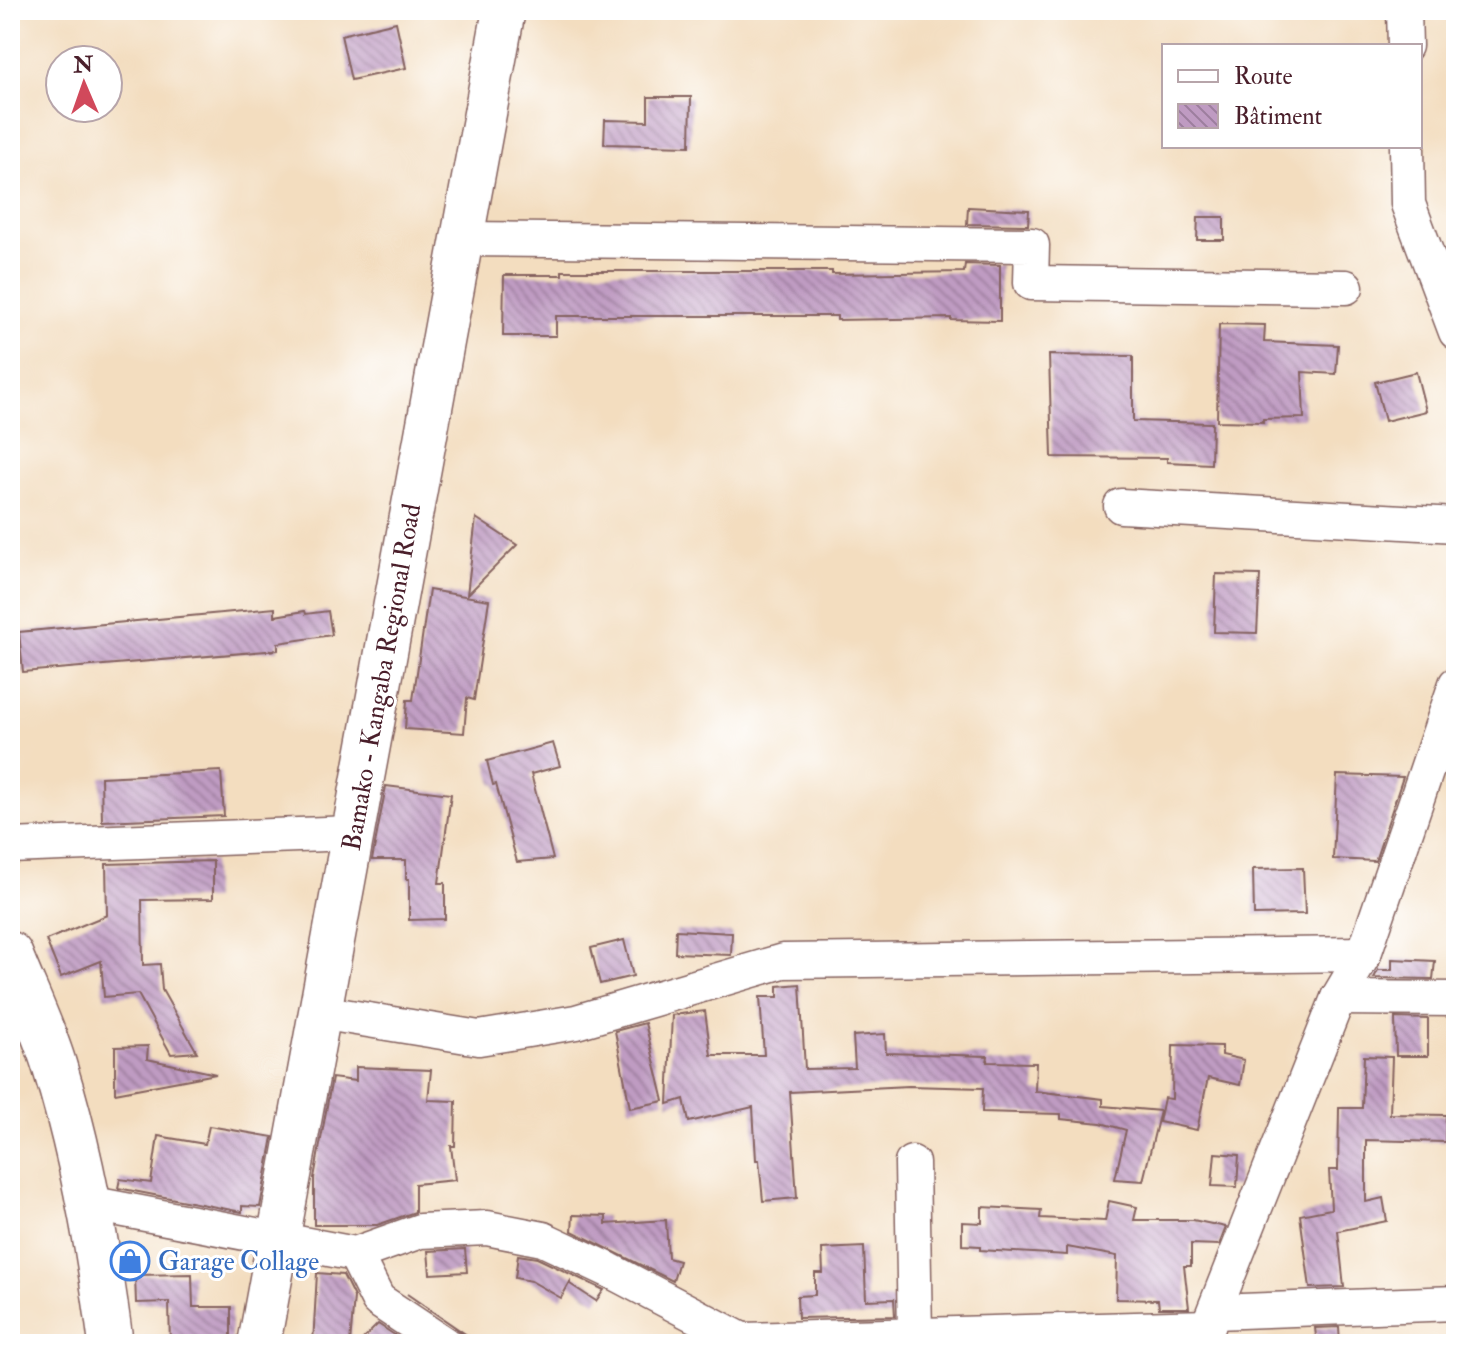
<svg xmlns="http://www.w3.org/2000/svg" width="1466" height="1354" font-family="'IM FELL Double Pica',serif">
  <defs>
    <pattern id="building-back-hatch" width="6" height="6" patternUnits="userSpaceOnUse" patternTransform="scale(2)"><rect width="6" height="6" fill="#bf9bc2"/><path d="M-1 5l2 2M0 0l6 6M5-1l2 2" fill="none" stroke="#9d7e9e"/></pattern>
  </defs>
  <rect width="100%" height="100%" fill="#fff"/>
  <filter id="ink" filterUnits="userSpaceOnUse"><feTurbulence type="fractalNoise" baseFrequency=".0125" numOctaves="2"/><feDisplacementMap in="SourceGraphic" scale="16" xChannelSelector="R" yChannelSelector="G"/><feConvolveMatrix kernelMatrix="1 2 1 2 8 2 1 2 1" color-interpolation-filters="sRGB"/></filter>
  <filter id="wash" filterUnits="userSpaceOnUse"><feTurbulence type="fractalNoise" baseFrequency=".006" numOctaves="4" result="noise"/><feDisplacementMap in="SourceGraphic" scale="32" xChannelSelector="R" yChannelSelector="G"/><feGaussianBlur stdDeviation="1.8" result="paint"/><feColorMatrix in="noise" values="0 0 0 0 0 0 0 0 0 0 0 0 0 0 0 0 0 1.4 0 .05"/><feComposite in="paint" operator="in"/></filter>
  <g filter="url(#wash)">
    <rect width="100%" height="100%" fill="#f3ddbf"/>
    <g id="blocks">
      <g fill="url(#building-back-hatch)">
        <polygon points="396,22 406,68 351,80 341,35"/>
        <polygon points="648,97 691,97 690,146 604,144 605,120 648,121"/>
        <polygon points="968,207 1029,210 1028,225 967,224"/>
        <polygon points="1198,217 1224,217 1224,240 1197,240"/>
        <polygon points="965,264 1000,265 1000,321 951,320 951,318 837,320 837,316 556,316 556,336 503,336 504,275 562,275 562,271 832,271 832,274 964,272"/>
        <polygon points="1219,324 1265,325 1264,342 1338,345 1336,374 1302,372 1304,418 1263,419 1263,422 1217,421"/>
        <polygon points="1049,355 1133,356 1133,421 1212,423 1211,464 1167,462 1167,458 1052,457"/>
        <polygon points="1416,372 1426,411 1385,421 1375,382"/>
        <polygon points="476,518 517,545 467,595"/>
        <polygon points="1216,574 1260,575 1257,633 1214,632"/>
        <polygon points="429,590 489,600 474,700 467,698 464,733 405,729 407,700 413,700"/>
        <polygon points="275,608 275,616 305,611 306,614 328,611 332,635 278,643 278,650 23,672 19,632"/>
        <polygon points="553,743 560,766 531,774 553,859 517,862 496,784 493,785 487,761"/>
        <polygon points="221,771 224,816 102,821 101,777"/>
        <polygon points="1337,775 1403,777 1375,861 1333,859"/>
        <polygon points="386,786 451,794 439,883 445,883 445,919 409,920 409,879 406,879 406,860 372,860"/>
        <polygon points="213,861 213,899 142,900 143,965 160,964 162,990 197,1052 171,1054 138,994 104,997 101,961 61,977 46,940 107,915 106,864"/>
        <polygon points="1303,868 1305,914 1254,915 1253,869"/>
        <polygon points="676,930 732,933 731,955 675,953"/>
        <polygon points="624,940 633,976 600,984 591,948"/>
        <polygon points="1392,959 1435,961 1433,979 1374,978 1378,970 1392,970"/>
        <polygon points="800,984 805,1069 855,1068 853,1036 885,1034 886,1053 988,1056 987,1062 1036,1063 1035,1091 1103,1099 1103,1106 1160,1111 1143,1181 1115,1179 1126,1130 1101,1123 1061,1119 1061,1114 982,1112 983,1088 909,1086 790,1092 797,1198 763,1201 759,1160 756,1160 753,1107 689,1122 684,1099 668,1104 672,1015 705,1011 711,1055 764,1055 760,997 778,997 778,986"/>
        <polygon points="1395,1018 1428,1019 1428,1056 1396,1056"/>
        <polygon points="645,1023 664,1101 630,1108 615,1031"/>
        <polygon points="1173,1045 1222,1046 1222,1055 1244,1060 1240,1085 1208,1078 1197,1130 1159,1122 1164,1098 1172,1099"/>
        <polygon points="148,1046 147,1059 216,1074 115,1093 115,1047"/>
        <polygon points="1364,1056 1392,1057 1390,1114 1446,1115 1445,1142 1366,1140 1366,1202 1383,1198 1387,1221 1338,1231 1344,1287 1310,1288 1300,1215 1331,1209 1329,1170 1338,1170 1339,1108 1362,1108"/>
        <polygon points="356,1067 431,1070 428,1100 456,1101 455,1146 451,1146 455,1180 415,1184 415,1212 377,1225 314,1225 314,1178 332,1078 356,1081"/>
        <polygon points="209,1126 273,1137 260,1207 242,1206 242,1212 118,1188 120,1179 151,1183 158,1136 205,1144"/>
        <polygon points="1215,1153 1239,1155 1237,1187 1212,1186"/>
        <polygon points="1109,1201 1137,1207 1134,1220 1193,1220 1226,1227 1219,1245 1191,1244 1191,1266 1184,1266 1189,1308 1159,1308 1158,1300 1116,1299 1117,1256 1067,1247 1067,1255 980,1250 980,1246 962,1245 962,1222 982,1223 982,1207 1041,1210 1040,1218 1105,1221"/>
        <polygon points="573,1215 606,1216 606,1224 666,1220 668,1258 679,1261 673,1281 572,1231"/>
        <polygon points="864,1247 866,1300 894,1299 895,1316 798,1318 797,1296 815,1295 815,1273 823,1273 822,1249"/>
        <polygon points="465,1249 467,1272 430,1274 428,1251"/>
        <polygon points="518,1255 537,1258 604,1290 596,1301 570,1284 570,1282 561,1298 531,1281 515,1278"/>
        <polygon points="317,1273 343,1275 354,1297 350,1344 313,1344"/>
        <polygon points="192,1274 193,1307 231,1307 231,1344 170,1344 169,1302 136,1303 135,1275"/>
        <polygon points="407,1294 480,1344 464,1344 462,1334 455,1327"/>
        <polygon points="378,1324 408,1344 358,1344"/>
        <polygon points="1339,1327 1340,1344 1317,1344 1315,1328"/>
      </g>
    </g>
  </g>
  <g filter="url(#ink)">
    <use href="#blocks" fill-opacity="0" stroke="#85625f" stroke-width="2"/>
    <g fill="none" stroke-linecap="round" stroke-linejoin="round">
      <defs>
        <g id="minor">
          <polyline points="1404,10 1405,46"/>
          <polyline points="1407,146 1408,204 1456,332"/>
          <polyline points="461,239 1032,245 1031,283 1346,287"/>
          <polyline points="1121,506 1456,525"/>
          <polyline points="10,846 352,833"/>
          <polyline points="1338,998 1456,999"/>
          <polyline points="319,1012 479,1038 576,1022 783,961 1364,954"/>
          <polyline points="912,1163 915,1335"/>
          <polyline points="88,1203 355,1254 420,1231 487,1228 543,1239 609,1270 742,1340 746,1344"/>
          <polyline points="355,1254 378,1300 444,1344"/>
          <polyline points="1215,1312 1456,1303"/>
          <polyline points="733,1344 742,1340 1208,1327"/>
          <polyline points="1201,1344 1338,998 1364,954 1456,684"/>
        </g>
        <polyline id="tertiary" points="259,1344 504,10"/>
        <path id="primary" d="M 10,954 C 25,992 44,1030 55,1068 C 83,1158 99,1251 111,1344"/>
      </defs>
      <use href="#minor" stroke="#85625f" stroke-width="37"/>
      <use href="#tertiary" stroke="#85625f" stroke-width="45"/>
      <use href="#primary" stroke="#85625f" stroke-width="47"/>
      <use href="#minor" stroke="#fff" stroke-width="34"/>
      <use href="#tertiary" stroke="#fff" stroke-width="42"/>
      <use href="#primary" stroke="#fff" stroke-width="44"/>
    </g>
  </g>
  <defs>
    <symbol id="shop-ring" viewBox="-11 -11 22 22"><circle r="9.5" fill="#fff" stroke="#3f7fe0" stroke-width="1.5"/><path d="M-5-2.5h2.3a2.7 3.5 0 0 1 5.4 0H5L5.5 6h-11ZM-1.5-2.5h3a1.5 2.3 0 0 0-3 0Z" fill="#3f7fe0"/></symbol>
  </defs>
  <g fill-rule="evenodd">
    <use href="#shop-ring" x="108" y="1239" width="44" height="44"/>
  </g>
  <g text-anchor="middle" stroke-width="6" stroke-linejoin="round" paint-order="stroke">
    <g font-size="26" fill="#4a1f2b" stroke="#fff">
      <text transform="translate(381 677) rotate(-80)" y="9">Bamako - Kangaba Regional Road</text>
    </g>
    <g font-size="26" fill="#366cbe" stroke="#fff" text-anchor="start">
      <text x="158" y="1270">Garage Collage</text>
    </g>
  </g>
  <rect width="1466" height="1354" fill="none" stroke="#fff" stroke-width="40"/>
  <rect x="1162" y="44" width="260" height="104" fill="#ffffff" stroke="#b7a5aa" stroke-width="2"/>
  <rect x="1178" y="70" width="40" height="12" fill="#ffffff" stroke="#b7a5aa" stroke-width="2"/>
  <text x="1234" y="84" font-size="24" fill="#4a1f2b">Route</text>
  <rect x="1178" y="104" width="40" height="24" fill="url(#building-back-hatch)" stroke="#b7a5aa" stroke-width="2"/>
  <text x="1234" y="124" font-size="24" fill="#4a1f2b">Bâtiment</text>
  <g transform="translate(84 84) rotate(358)"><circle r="38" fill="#ffffff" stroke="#b7a5aa" stroke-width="2"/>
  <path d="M0-6L14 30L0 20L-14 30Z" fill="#d1495b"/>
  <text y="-12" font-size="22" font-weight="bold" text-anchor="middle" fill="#4a1f2b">N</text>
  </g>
</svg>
